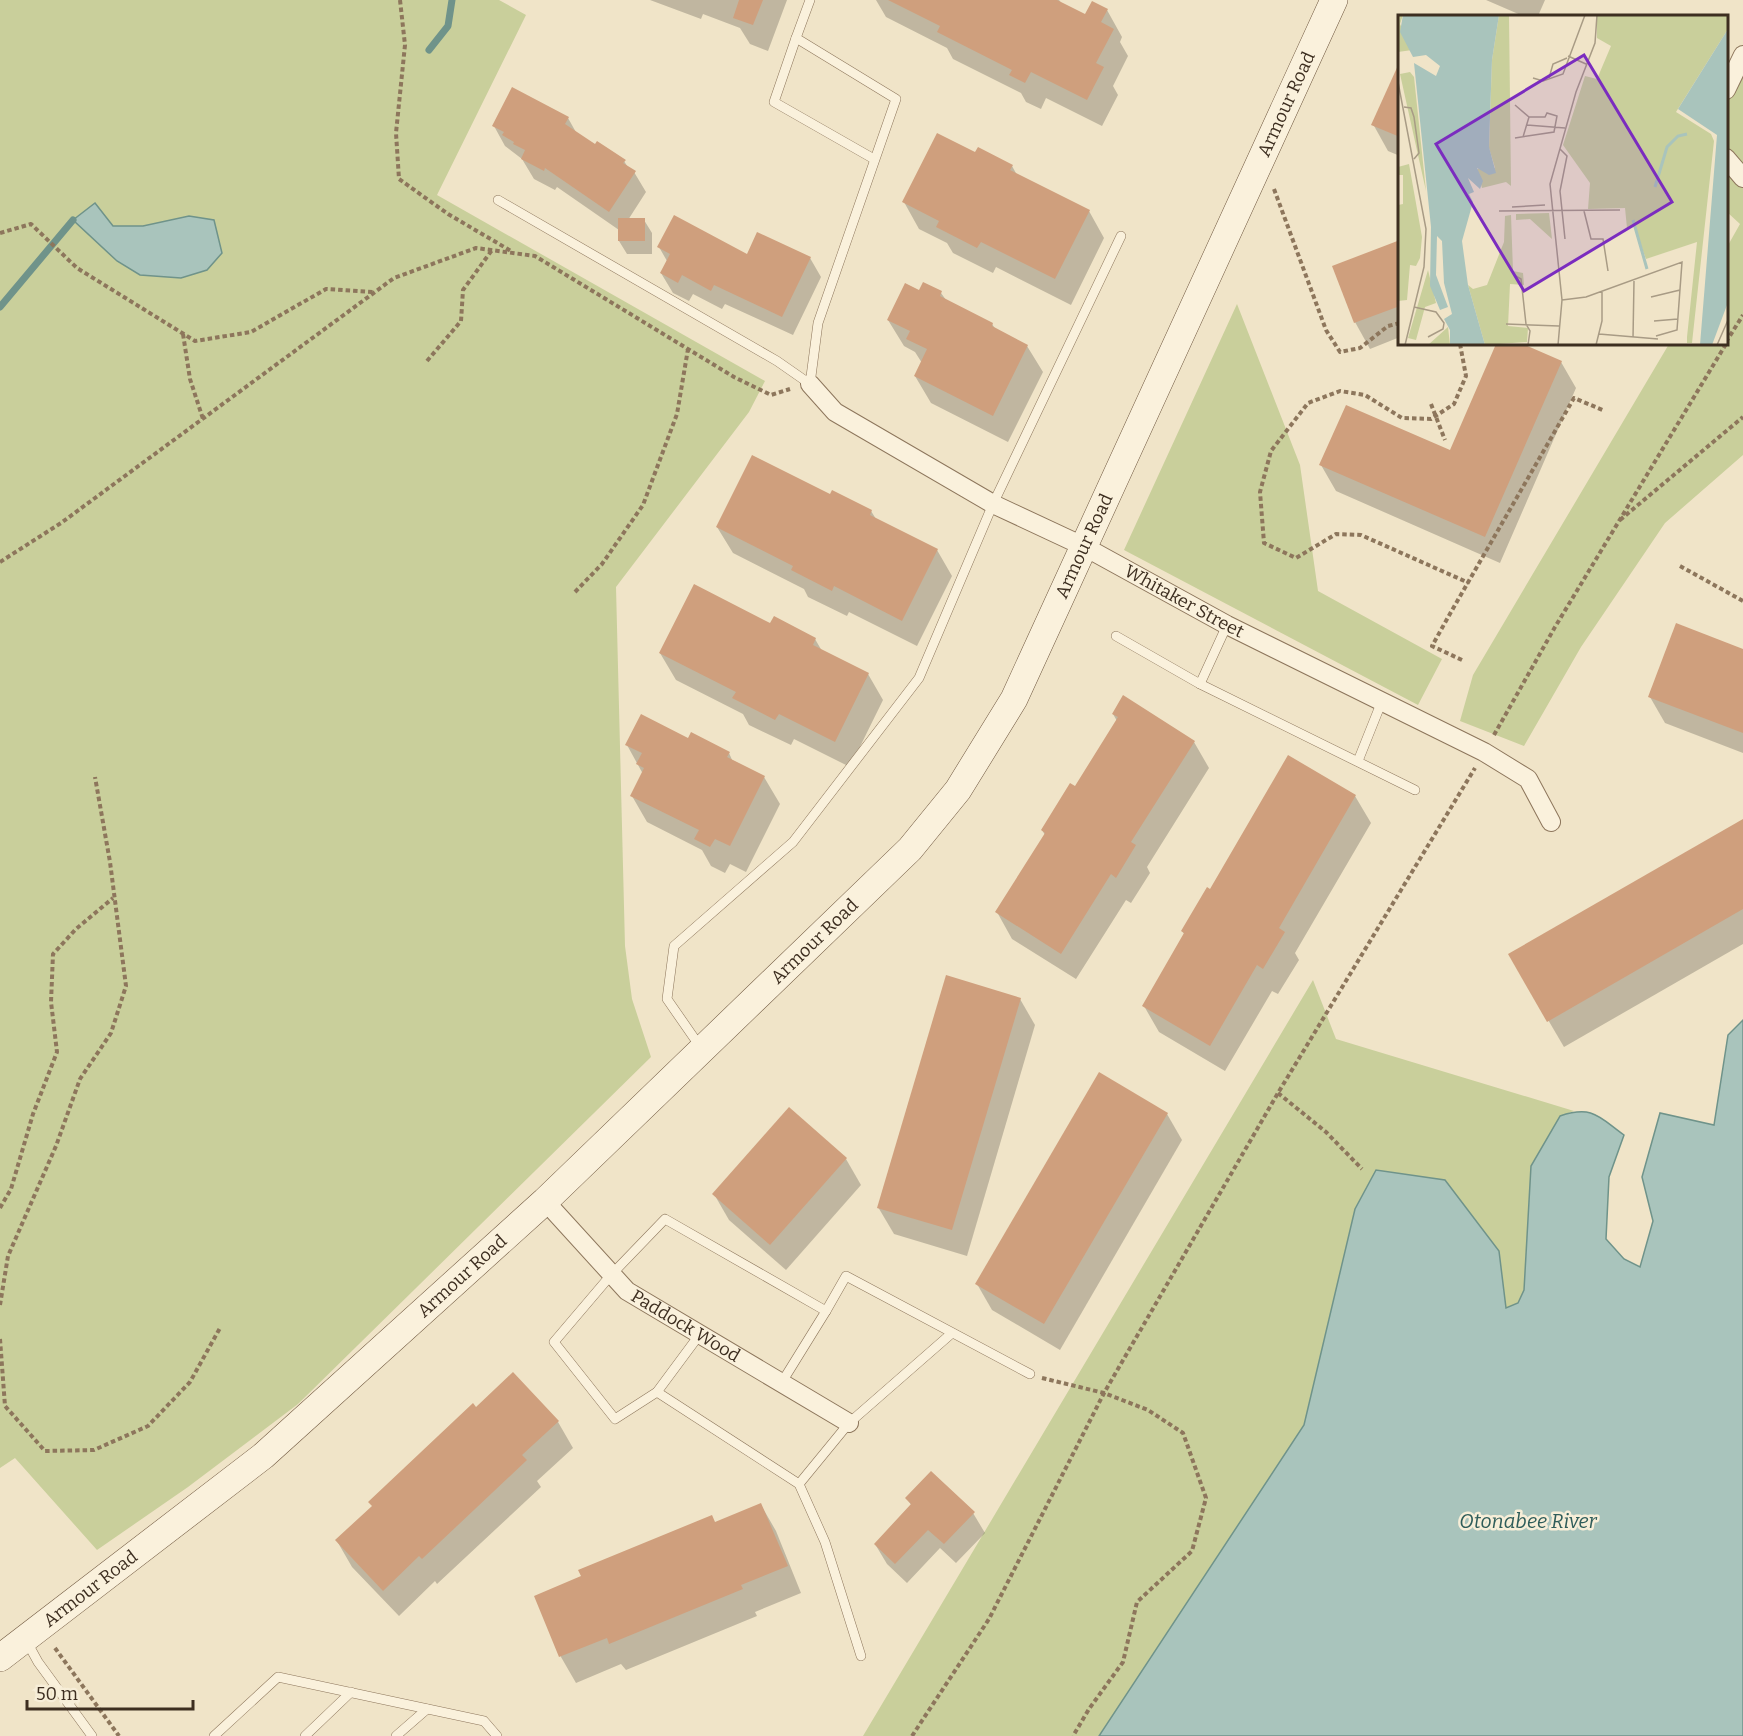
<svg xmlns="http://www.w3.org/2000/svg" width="1743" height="1736" font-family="Bitter,serif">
  <rect width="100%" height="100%" fill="#f0e4c8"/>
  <g fill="#c9cf9b">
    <polygon points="0,0 499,0 526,15 437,195 765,381 749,412 616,587 625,946 632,999 651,1057 298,1404 188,1487 97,1550 15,1458 0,1468"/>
    <polygon points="1727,63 1743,74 1743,455 1665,523 1581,647 1524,746 1460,721 1473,675 1669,344 1726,344 1727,247 1740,224 1727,212"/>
    <polygon points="1237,304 1300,465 1318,591 1442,659 1418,705 1124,550"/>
    <polygon points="1313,980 1336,1039 1574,1111 1560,1116 1531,1166 1524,1291 1518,1303 1506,1309 1499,1251 1445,1181 1376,1170 1355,1209 1304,1425 1099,1736 863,1736"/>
  </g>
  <g fill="#a9c4bc" stroke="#6f938a" stroke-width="1.5">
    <polygon points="95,203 113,226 143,226 189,216 214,220 222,253 207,270 181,278 140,275 117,261 73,220"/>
    <path d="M 1743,1020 L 1743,1736 L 1099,1736 L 1304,1425 L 1355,1209 L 1376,1170 L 1445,1180 L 1499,1251 L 1506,1308 L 1518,1303 L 1524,1290 L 1531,1166 L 1560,1116 C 1593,1105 1599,1117 1624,1135 L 1609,1177 L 1606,1239 L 1624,1259 L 1640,1267 L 1653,1221 L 1642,1177 L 1660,1113 L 1714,1125 L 1728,1035 Z"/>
  </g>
  <g fill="#0003">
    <polygon points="650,0 787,0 768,51 750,44 740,28 703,14 701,19"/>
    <polygon points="876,0 1059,0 1062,4 1086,16 1107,10 1122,37 1120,42 1128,56 1113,86 1118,95 1102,126 1046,98 1041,109 1026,102 1021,93 953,59 947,48 886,17"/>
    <polygon points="1486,0 1545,0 1538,16 1523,16"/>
    <polygon points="1400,65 1400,156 1388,151 1373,124"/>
    <polygon points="568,118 577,134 624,161 629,169 634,172 646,192 628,220 644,220 652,233 652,254 627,254 619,241 619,230 557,187 555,190 534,179 522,159 505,146 494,126"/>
    <polygon points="976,154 1012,166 1017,175 1089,211 1104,238 1071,305 996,267 993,273 953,253 947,243 919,229 904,202"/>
    <polygon points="1400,242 1400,337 1370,349 1355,322"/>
    <polygon points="659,247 748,256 810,258 821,277 793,335 725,304 722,309 693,294 689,301 673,293 661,273 667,261"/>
    <polygon points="920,292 941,293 946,300 992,324 996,330 1027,346 1043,372 1008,442 931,403 915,376 922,363 915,352 904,346 888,320"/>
    <polygon points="1498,344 1519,344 1561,362 1576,388 1500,563 1336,491 1321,465 1451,452"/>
    <polygon points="871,511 876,519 937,550 952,576 917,646 849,612 847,616 808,597 804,589 733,553 717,527"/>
    <polygon points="771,625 815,639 822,651 868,674 883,700 850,767 794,739 791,745 749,725 743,714 676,680 660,653"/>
    <polygon points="1743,651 1743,753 1665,723 1650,697"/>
    <polygon points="1113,714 1194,742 1209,768 1147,867 1150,873 1131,903 1126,900 1076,979 1012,939 997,912 1045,835 1042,830 1075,788 1117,721"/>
    <polygon points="689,740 729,753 733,762 764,777 780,804 746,872 730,864 725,873 711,866 702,850 647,822 632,796 643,774 627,745"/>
    <polygon points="1288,758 1355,796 1371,823 1295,953 1299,960 1278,994 1272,991 1225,1071 1159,1032 1144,1006 1185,935 1182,931 1211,891"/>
    <polygon points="1743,821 1743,944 1564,1047 1510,955"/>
    <polygon points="1020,999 1035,1025 967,1256 894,1234 878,1207"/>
    <polygon points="1167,1114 1182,1140 1060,1350 992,1310 977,1284"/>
    <polygon points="846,1159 861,1185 786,1270 729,1220 714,1194"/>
    <polygon points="476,1409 558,1422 573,1448 537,1481 541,1487 437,1584 435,1581 399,1616 352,1567 337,1541"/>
    <polygon points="907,1499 973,1513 985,1533 956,1563 940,1548 907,1583 887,1564 875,1544 912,1506"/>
    <polygon points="761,1505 776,1531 801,1593 755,1612 757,1616 626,1670 621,1664 576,1683 561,1657 536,1596"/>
  </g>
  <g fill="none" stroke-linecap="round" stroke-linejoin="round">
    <g stroke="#6f938a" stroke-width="7">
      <polyline points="429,50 448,26 452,0"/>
      <polyline points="0,307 73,220"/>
    </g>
  </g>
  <g fill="#cf9f7d">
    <polygon points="739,0 763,0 753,25 733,18"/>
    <polygon points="888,0 1057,0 1085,14 1092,1 1108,9 1101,22 1114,29 1096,63 1104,67 1087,100 1031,72 1025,83 1009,75 1012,70 937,32 940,26"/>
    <polygon points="1400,61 1400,137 1371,125"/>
    <polygon points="512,87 569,117 565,124 595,144 597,141 626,160 623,163 636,171 609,212 545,168 544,171 521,159 525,150 513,144 514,142 502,135 504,132 492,126"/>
    <polygon points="937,133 975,152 978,147 1013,165 1010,170 1090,210 1055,279 981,242 977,248 936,227 939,221 902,202"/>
    <polygon points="674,215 747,254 757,232 811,257 782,317 714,285 711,291 682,275 678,283 660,273 670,254 657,247"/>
    <rect x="618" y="218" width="27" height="23"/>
    <polygon points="1400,240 1400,306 1354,323 1332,266"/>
    <polygon points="923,282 942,291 940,296 993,323 992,326 1028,345 993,416 914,376 927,349 906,339 910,331 887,320 905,283 919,290"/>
    <polygon points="1496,344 1523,344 1562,361 1485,537 1319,465 1346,405 1450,450"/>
    <polygon points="752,455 830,494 832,490 872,510 870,515 938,549 902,621 834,586 832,591 791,570 793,566 716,527"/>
    <polygon points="694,584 770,623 774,616 816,638 813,645 869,673 835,742 779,714 775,720 732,698 736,692 659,653"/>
    <polygon points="1676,623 1743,649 1743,733 1648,697"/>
    <polygon points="1123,695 1195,741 1131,842 1136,845 1116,878 1111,874 1061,954 995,912 1045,833 1041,830 1070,783 1075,786 1118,717 1112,714"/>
    <polygon points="641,714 688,738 691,732 730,752 727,757 765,776 730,846 715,839 710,847 694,839 699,830 630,796 644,768 636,764 642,753 625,745"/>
    <polygon points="1288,755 1356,795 1279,928 1285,932 1263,969 1257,965 1210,1046 1142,1006 1184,933 1181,931 1207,887 1210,889"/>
    <polygon points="1743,819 1743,909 1547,1022 1508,954"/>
    <polygon points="946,975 1021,998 952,1230 877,1208"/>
    <polygon points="1099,1072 1168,1113 1044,1324 975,1284"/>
    <polygon points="789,1107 847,1158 770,1245 712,1194"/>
    <polygon points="513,1372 559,1421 522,1455 527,1460 422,1559 419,1556 383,1591 335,1540 372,1506 368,1502 473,1403 476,1407"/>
    <polygon points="931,1471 975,1512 944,1544 928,1530 895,1564 874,1544 911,1504 905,1498"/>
    <polygon points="761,1503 788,1566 741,1585 743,1589 609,1644 607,1638 559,1657 534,1596 581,1576 578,1570 712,1515 715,1522"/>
  </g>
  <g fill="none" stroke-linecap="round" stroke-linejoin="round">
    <defs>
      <g id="lane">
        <polyline points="796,38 774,102 874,159"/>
        <polyline points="498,200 777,361 810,384 818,323 896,99 796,38 810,0"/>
        <polyline points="1116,636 1200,684 1415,790"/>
        <polyline points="1200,684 1227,625"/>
        <polyline points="1358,761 1382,701"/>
        <polyline points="701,1048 667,999 674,946 793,842 919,678 993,504 1121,236"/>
        <polyline points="782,1382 826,1311"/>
        <polyline points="657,1392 700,1334"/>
        <polyline points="799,1484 849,1423 952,1333"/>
        <polyline points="27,1642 38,1662 92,1736"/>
        <polyline points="861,1656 825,1542 799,1484 657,1392 615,1419 554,1342 611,1275 665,1219 826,1311 846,1276 1030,1374"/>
        <polyline points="214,1736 278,1677 484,1721 497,1736"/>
        <polyline points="305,1736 351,1692"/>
        <polyline points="396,1736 427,1709"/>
      </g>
      <g id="street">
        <polyline points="1726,90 1743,55"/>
        <polyline points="1726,158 1743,178"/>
        <path id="s1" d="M 810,384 L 835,412 L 993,504 L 1085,547 L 1227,625 L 1484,752 L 1528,779 L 1551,822"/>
        <path id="s2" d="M 545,1201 L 627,1291 L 849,1423"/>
      </g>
      <g id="secondary">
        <path id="s3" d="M 0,1658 L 263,1456 L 545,1201 L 910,849 L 958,790 L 1014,699 L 1334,0"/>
      </g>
    </defs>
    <use href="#lane" stroke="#8d765c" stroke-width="10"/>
    <use href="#street" stroke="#8d765c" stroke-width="20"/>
    <use href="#secondary" stroke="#6f573f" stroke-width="28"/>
    <g stroke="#8d765c" stroke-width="4" stroke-dasharray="4.5 3" stroke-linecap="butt">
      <polyline points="400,0 405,45 396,133 399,179 448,214 511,251"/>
      <polyline points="1274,189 1326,330 1340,352 1360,348 1388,326 1400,323"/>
      <polyline points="0,233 31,224 77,268 195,341 251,332 326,289 373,292"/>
      <polyline points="183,334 190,379 203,419"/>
      <polyline points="1726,342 1743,315"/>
      <polyline points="1460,344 1466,376 1454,404 1431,419 1402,418 1365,395 1340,391 1308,403 1271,451 1260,492 1264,543 1296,558 1336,534 1361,535 1469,583"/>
      <polyline points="427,361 461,321 463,290 492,250"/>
      <polyline points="1431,404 1445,440"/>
      <polyline points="1620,520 1743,417"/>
      <polyline points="0,562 61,523 394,278 476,248 535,256 734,377 771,395 790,389"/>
      <polyline points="1680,566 1743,601"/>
      <polyline points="575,592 602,564 643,505 677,414 688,349"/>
      <polyline points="1462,660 1432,646 1451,612 1574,398 1605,411"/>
      <polyline points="1494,735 1555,627 1726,344"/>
      <polyline points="1278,1093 1326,1132 1362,1169"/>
      <polyline points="0,1208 11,1189 33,1114 57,1052 51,1002 53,954 76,929 113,898"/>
      <polyline points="0,1305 8,1256 56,1146 80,1079 111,1033 126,986 110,862 95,777"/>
      <polyline points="0,1339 5,1406 45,1451 94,1450 148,1426 190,1382 220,1328"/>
      <polyline points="1042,1378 1104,1393 1148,1410 1183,1433 1206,1498 1192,1551 1137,1602 1123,1662 1089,1709 1073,1736"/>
      <polyline points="55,1648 119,1736"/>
      <polyline points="912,1736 989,1619 1104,1393 1278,1093 1475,768"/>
    </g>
    <use href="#lane" stroke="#faf1dc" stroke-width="9"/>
    <use href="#street" stroke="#faf1dc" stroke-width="18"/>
    <use href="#secondary" stroke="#faf1dc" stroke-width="27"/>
  </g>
  <g text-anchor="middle" stroke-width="5" stroke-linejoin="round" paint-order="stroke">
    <g font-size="18" fill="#3d2e20" stroke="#f7eed8">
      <text dy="6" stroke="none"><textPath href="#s3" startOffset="2056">Armour Road</textPath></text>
      <text dy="6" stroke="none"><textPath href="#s3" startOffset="1570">Armour Road</textPath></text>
      <text dy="6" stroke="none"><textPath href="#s1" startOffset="435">Whitaker Street</textPath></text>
      <text dy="6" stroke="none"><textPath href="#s3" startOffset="1086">Armour Road</textPath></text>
      <text dy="6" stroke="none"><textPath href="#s3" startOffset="600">Armour Road</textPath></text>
      <text dy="6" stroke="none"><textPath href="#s2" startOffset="190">Paddock Wood</textPath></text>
      <text dy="6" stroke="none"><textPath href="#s3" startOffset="114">Armour Road</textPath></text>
    </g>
    <g font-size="20" font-style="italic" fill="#2f5d5a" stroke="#f7eed8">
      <text x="1528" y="1528">Otonabee River</text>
    </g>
  </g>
  <g transform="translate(1398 15)">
    <rect width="330" height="330" fill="#f0e4c8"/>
    <path d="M 0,0 L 5,0 L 2,9 L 14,35 L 0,37 ZM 101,0 L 111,0 L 113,171 L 108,167 L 84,173 L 79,154 L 97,153 L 91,133 L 94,45 ZM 199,0 L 330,0 L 330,14 L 278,97 L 313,119 L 316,126 L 294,328 L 289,328 L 289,322 L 299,227 L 248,244 L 236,212 L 229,213 L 227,193 L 190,194 L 192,168 L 165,130 L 187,61 L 199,64 L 213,31 L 199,23 ZM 12,57 L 16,62 L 28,176 L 2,59 ZM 11,149 L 24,222 L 22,243 L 18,251 L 12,250 L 9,285 L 0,286 L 0,190 L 5,189 L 5,160 L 0,160 L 0,152 ZM 151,198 L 154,224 L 132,204 L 118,205 L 118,199 ZM 113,200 L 115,256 L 125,258 L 126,270 L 112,269 L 110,311 L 130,313 L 129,327 L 87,330 L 70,270 L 75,274 L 89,270 L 106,227 L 107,201 ZM 30,255 L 38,288 L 27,292 L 18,325 L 10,323 ZM 50,312 L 52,330 L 30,330 Z" fill="#c9cf9b"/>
    <path d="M 5,0 L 101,0 L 94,45 L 91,132 L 98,158 L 91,160 L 79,153 L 85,166 L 82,174 L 70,163 L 76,177 L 71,179 L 75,187 L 64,226 L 70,270 L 87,330 L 52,330 L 52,315 L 46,304 L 54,299 L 46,268 L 44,226 L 39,221 L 38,260 L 50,292 L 42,295 L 32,271 L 33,212 L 16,48 L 38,61 L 42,51 L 28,40 L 15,42 L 2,17 ZM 330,14 L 329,290 L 314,330 L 302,330 L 319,120 L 280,94 Z" fill="#a9c4bc"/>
    <path fill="none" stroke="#a9c4bc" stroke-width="3" d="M 257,172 L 269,132 L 280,121 L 289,119M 235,205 L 249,254"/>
    <path fill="none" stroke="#a89b85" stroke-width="1.5" d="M 170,41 L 188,49M 135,63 L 145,66 L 165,59 L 187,0M 151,63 L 155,49 L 169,43M 0,67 L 28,214 L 26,252 L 7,330M 117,90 L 131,102 L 147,102 L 149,98 L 159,101 L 156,117 L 117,123M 6,92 L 13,93 L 16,102 L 21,138 L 16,144M 129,110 L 167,113M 125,122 L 131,102M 162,134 L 169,141 L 162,176 L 167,224M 114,192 L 147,190M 101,196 L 222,195M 186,196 L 193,224 L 205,224 L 210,256M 116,260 L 123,264 L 128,309 L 132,316 L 130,330M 253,282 L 282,275M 164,285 L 188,282 L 284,247 L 279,315 L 258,321M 16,292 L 38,297 L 46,308 L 45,314 L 30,322M 256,306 L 280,304M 108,309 L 161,311M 201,319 L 260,324M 235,323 L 236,266M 160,330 L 164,285 L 152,169 L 178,77 L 197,28 L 199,0M 198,330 L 204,306 L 204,276M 319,330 L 330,305"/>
    <path fill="#7b2cbf" fill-opacity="0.15" stroke="#7b2cbf" stroke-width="3" d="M 186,40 L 274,187 L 126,276 L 38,129 Z"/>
    <rect width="330" height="330" fill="none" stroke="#3d2e20" stroke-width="3"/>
  </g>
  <path d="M27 1700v9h166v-9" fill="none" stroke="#3d2e20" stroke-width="3"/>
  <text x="36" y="1700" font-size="18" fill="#3d2e20" stroke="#f7eed8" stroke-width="4.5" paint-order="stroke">50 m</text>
</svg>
